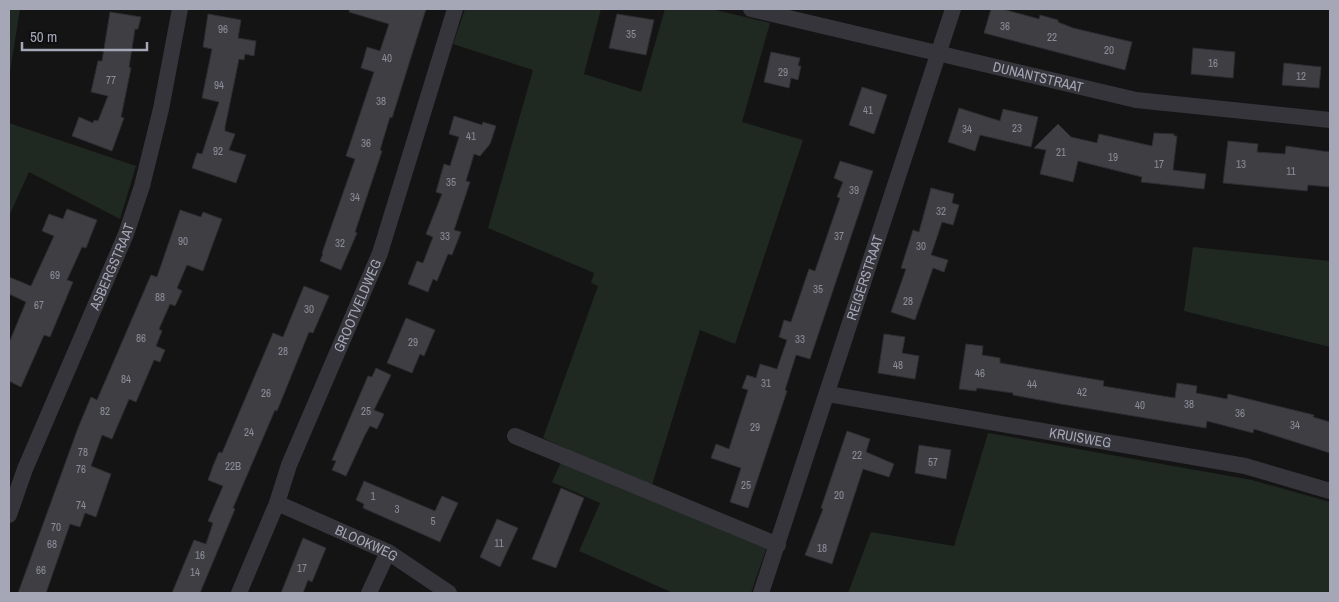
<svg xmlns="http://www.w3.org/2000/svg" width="1339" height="602" font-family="'Archivo Narrow',sans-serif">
  <rect width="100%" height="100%" fill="#141415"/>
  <g fill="#202822">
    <polygon points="9,9 20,9 9,78"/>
    <polygon points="465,9 601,9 584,74 641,92 665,9 711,9 770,23 742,122 803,140 735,344 700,330 651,488 770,538 751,593 673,593 579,551 600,503 552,482 567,449 543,438 598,286 591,283 594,273 488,228 533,70 453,44"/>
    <polygon points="9,123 136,166 120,219 29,172 9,216"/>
    <polygon points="1193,247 1330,261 1330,347 1184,311"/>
    <polygon points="988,433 1252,480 1330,502 1330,593 848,593 871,532 954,546"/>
  </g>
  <g fill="#3e3e43" stroke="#2e2e32">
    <polygon points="350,9 426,9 392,118 390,117 380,150 382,151 355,232 357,233 341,270 320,261 323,254 322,253 355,159 346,156 374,72 361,68 367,47 380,51 389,24 349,12"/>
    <polygon points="991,9 1002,9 1039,19 1040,15 1058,20 1058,22 1073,28 1132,42 1125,70 984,33"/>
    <polygon points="110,12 141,17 138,29 135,29 129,67 131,68 121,117 124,118 112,151 72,136 79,117 93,123 94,120 98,121 108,96 91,92 98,61 102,61"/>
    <polygon points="208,14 241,20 238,38 256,41 254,56 245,54 244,60 239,59 225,127 225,131 235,134 229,150 246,155 236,183 192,168 197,153 202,154 219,102 202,98 212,49 203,47"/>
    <polygon points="617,14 654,20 646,55 609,48"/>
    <polygon points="1193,48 1235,52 1233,78 1191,74"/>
    <polygon points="771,52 800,58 798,66 801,66 798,80 791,78 789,88 764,82"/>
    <polygon points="1284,63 1321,67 1319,88 1282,85"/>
    <polygon points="862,87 887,95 874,134 849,125"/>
    <polygon points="959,108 1000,121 1003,109 1038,117 1031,147 980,135 975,151 948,142"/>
    <polygon points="454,116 482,125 483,122 496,126 490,144 480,156 474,154 466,181 470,182 454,230 461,232 452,255 448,254 437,281 433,279 428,292 408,284 417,261 423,263 433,237 426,234 442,194 436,192 444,164 450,166 459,137 449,134"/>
    <polygon points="1058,124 1071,137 1097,143 1099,134 1152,146 1154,133 1174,134 1174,136 1177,136 1173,170 1206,174 1204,189 1141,182 1142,177 1078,161 1073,182 1040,174 1046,150 1034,148"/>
    <polygon points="1228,141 1258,144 1257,152 1285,154 1286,146 1330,152 1330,187 1308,185 1307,191 1223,183"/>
    <polygon points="840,161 873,171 810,359 796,355 785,390 787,391 748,508 730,502 741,468 711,458 716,444 729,449 748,390 742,388 747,375 756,378 760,364 777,369 787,340 779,337 784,320 791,322 809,269 815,271 840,198 837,197 843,182 834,178"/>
    <polygon points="931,188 954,194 952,203 959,205 953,225 942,222 931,255 948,260 944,272 933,268 915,320 891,312 906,269 901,268 913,230 919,232"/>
    <polygon points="67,209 97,220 86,248 82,247 67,280 73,282 50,337 44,335 21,387 9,381 9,343 26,302 9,294 9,277 31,286 54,236 42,231 49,214 63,219"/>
    <polygon points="180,210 201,217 203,212 222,219 203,271 187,265 177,288 182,291 175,306 170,304 159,329 162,331 156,346 165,350 160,362 154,360 136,402 129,399 112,439 102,435 91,466 111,474 96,517 85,513 80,527 70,524 46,593 18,593 78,428 91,397 97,400 151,275 157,277"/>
    <polygon points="304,286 329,296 313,333 309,332 277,411 275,410 233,508 235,509 200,593 172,593 194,540 206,544 213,523 208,521 223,486 208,480 213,466 219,452 222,453 273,333 283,337"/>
    <polygon points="406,318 435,330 424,356 420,354 412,373 387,363"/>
    <polygon points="884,334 905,337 902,353 919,356 915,379 878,373"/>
    <polygon points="966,344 983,346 982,355 1000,358 1000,363 1104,381 1103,386 1175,398 1177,383 1197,386 1196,393 1227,399 1228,394 1314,415 1313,417 1330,422 1330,453 1254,429 1253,433 1207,421 1206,428 1061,404 1013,395 1013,393 977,388 976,391 959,389"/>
    <polygon points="376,368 391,375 374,410 384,414 377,429 370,426 365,435 346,476 332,470 336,461 332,460 368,376 372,377"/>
    <polygon points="847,431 870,439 866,452 894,464 889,477 863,469 832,564 805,555 823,509 821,508"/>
    <polygon points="919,445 951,450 946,479 915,473"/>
    <polygon points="364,481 435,511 442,496 458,503 440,542 363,508 364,504 356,500"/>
    <polygon points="561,488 584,498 556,568 532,559"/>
    <polygon points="497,519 518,528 500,567 480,557"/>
    <polygon points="303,538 326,548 312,582 308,580 303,593 281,593"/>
  </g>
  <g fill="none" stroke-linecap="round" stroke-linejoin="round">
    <g stroke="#35353b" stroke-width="16">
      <path id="s1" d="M 751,9 L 1136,100 L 1330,120"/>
      <path id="s2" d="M 828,394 L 1245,466 L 1330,491"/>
      <polyline points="515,436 778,545"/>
      <path id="s3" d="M 277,503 L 388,552 L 449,593"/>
      <path id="s4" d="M 9,515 L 25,469 L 126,234 L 142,186 L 161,109 L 180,9"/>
      <path id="s5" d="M 239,593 L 277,503 L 289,465 L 380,253 L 455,9"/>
      <polyline points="369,593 388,552"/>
      <path id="s6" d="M 761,593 L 953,9"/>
    </g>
  </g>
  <g text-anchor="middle" stroke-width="5" stroke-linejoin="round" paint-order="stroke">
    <g font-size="11" fill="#8b8d99">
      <text x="1005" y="30">36</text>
      <text x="223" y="33">96</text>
      <text x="631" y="38">35</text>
      <text x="1052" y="41">22</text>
      <text x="1109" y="54">20</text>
      <text x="387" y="62">40</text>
      <text x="1213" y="67">16</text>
      <text x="783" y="76">29</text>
      <text x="1301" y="80">12</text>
      <text x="111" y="84">77</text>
      <text x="219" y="89">94</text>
      <text x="381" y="105">38</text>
      <text x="868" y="114">41</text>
      <text x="1017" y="132">23</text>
      <text x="967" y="133">34</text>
      <text x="471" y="140">41</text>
      <text x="366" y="147">36</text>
      <text x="218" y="155">92</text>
      <text x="1061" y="156">21</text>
      <text x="1113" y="161">19</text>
      <text x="1159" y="168">17</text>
      <text x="1241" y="168">13</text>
      <text x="1291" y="175">11</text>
      <text x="451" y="186">35</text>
      <text x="854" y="194">39</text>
      <text x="355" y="201">34</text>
      <text x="941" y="215">32</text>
      <text x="445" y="240">33</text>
      <text x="839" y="240">37</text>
      <text x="183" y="245">90</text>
      <text x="340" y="247">32</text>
      <text x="921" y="250">30</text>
      <text x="55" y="279">69</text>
      <text x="818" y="293">35</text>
      <text x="160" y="301">88</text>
      <text x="908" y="305">28</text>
      <text x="39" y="309">67</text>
      <text x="309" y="313">30</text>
      <text x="141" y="342">86</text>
      <text x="800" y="343">33</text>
      <text x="413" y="346">29</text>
      <text x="283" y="355">28</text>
      <text x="898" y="369">48</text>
      <text x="980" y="377">46</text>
      <text x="126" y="383">84</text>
      <text x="766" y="387">31</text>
      <text x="1032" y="388">44</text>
      <text x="1082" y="396">42</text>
      <text x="266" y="397">26</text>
      <text x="1189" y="408">38</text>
      <text x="1140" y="409">40</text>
      <text x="105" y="415">82</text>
      <text x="366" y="415">25</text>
      <text x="1240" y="417">36</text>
      <text x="1295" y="429">34</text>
      <text x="755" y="431">29</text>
      <text x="249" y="436">24</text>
      <text x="83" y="456">78</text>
      <text x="857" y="459">22</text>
      <text x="933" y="466">57</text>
      <text x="233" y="470">22B</text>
      <text x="81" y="473">76</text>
      <text x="746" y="489">25</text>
      <text x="839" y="499">20</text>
      <text x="373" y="500">1</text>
      <text x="81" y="509">74</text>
      <text x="397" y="513">3</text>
      <text x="433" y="525">5</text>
      <text x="56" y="531">70</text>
      <text x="499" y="547">11</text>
      <text x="52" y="548">68</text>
      <text x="822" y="552">18</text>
      <text x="200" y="559">16</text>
      <text x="302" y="572">17</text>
      <text x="41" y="574">66</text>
      <text x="195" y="576">14</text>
    </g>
    <g font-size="14" fill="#a5a7b6" stroke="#0f0f10">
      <text dy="5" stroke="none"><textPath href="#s1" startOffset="295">DUNANTSTRAAT</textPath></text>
      <text dy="5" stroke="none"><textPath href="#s4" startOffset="269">ASBERGSTRAAT</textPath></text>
      <text dy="5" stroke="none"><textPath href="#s6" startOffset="332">REIGERSTRAAT</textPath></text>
      <text dy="5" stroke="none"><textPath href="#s5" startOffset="311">GROOTVELDWEG</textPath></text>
      <text dy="5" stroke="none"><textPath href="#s2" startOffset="256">KRUISWEG</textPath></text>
      <text dy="5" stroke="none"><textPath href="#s3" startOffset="98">BLOOKWEG</textPath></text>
    </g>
  </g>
  <rect width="1339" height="602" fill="none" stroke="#a5a7b6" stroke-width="20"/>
  <path d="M22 42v8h125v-8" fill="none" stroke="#a5a7b6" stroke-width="2.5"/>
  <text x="30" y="42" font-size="15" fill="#a5a7b6" stroke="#0f0f10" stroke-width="4" paint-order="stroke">50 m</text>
</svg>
